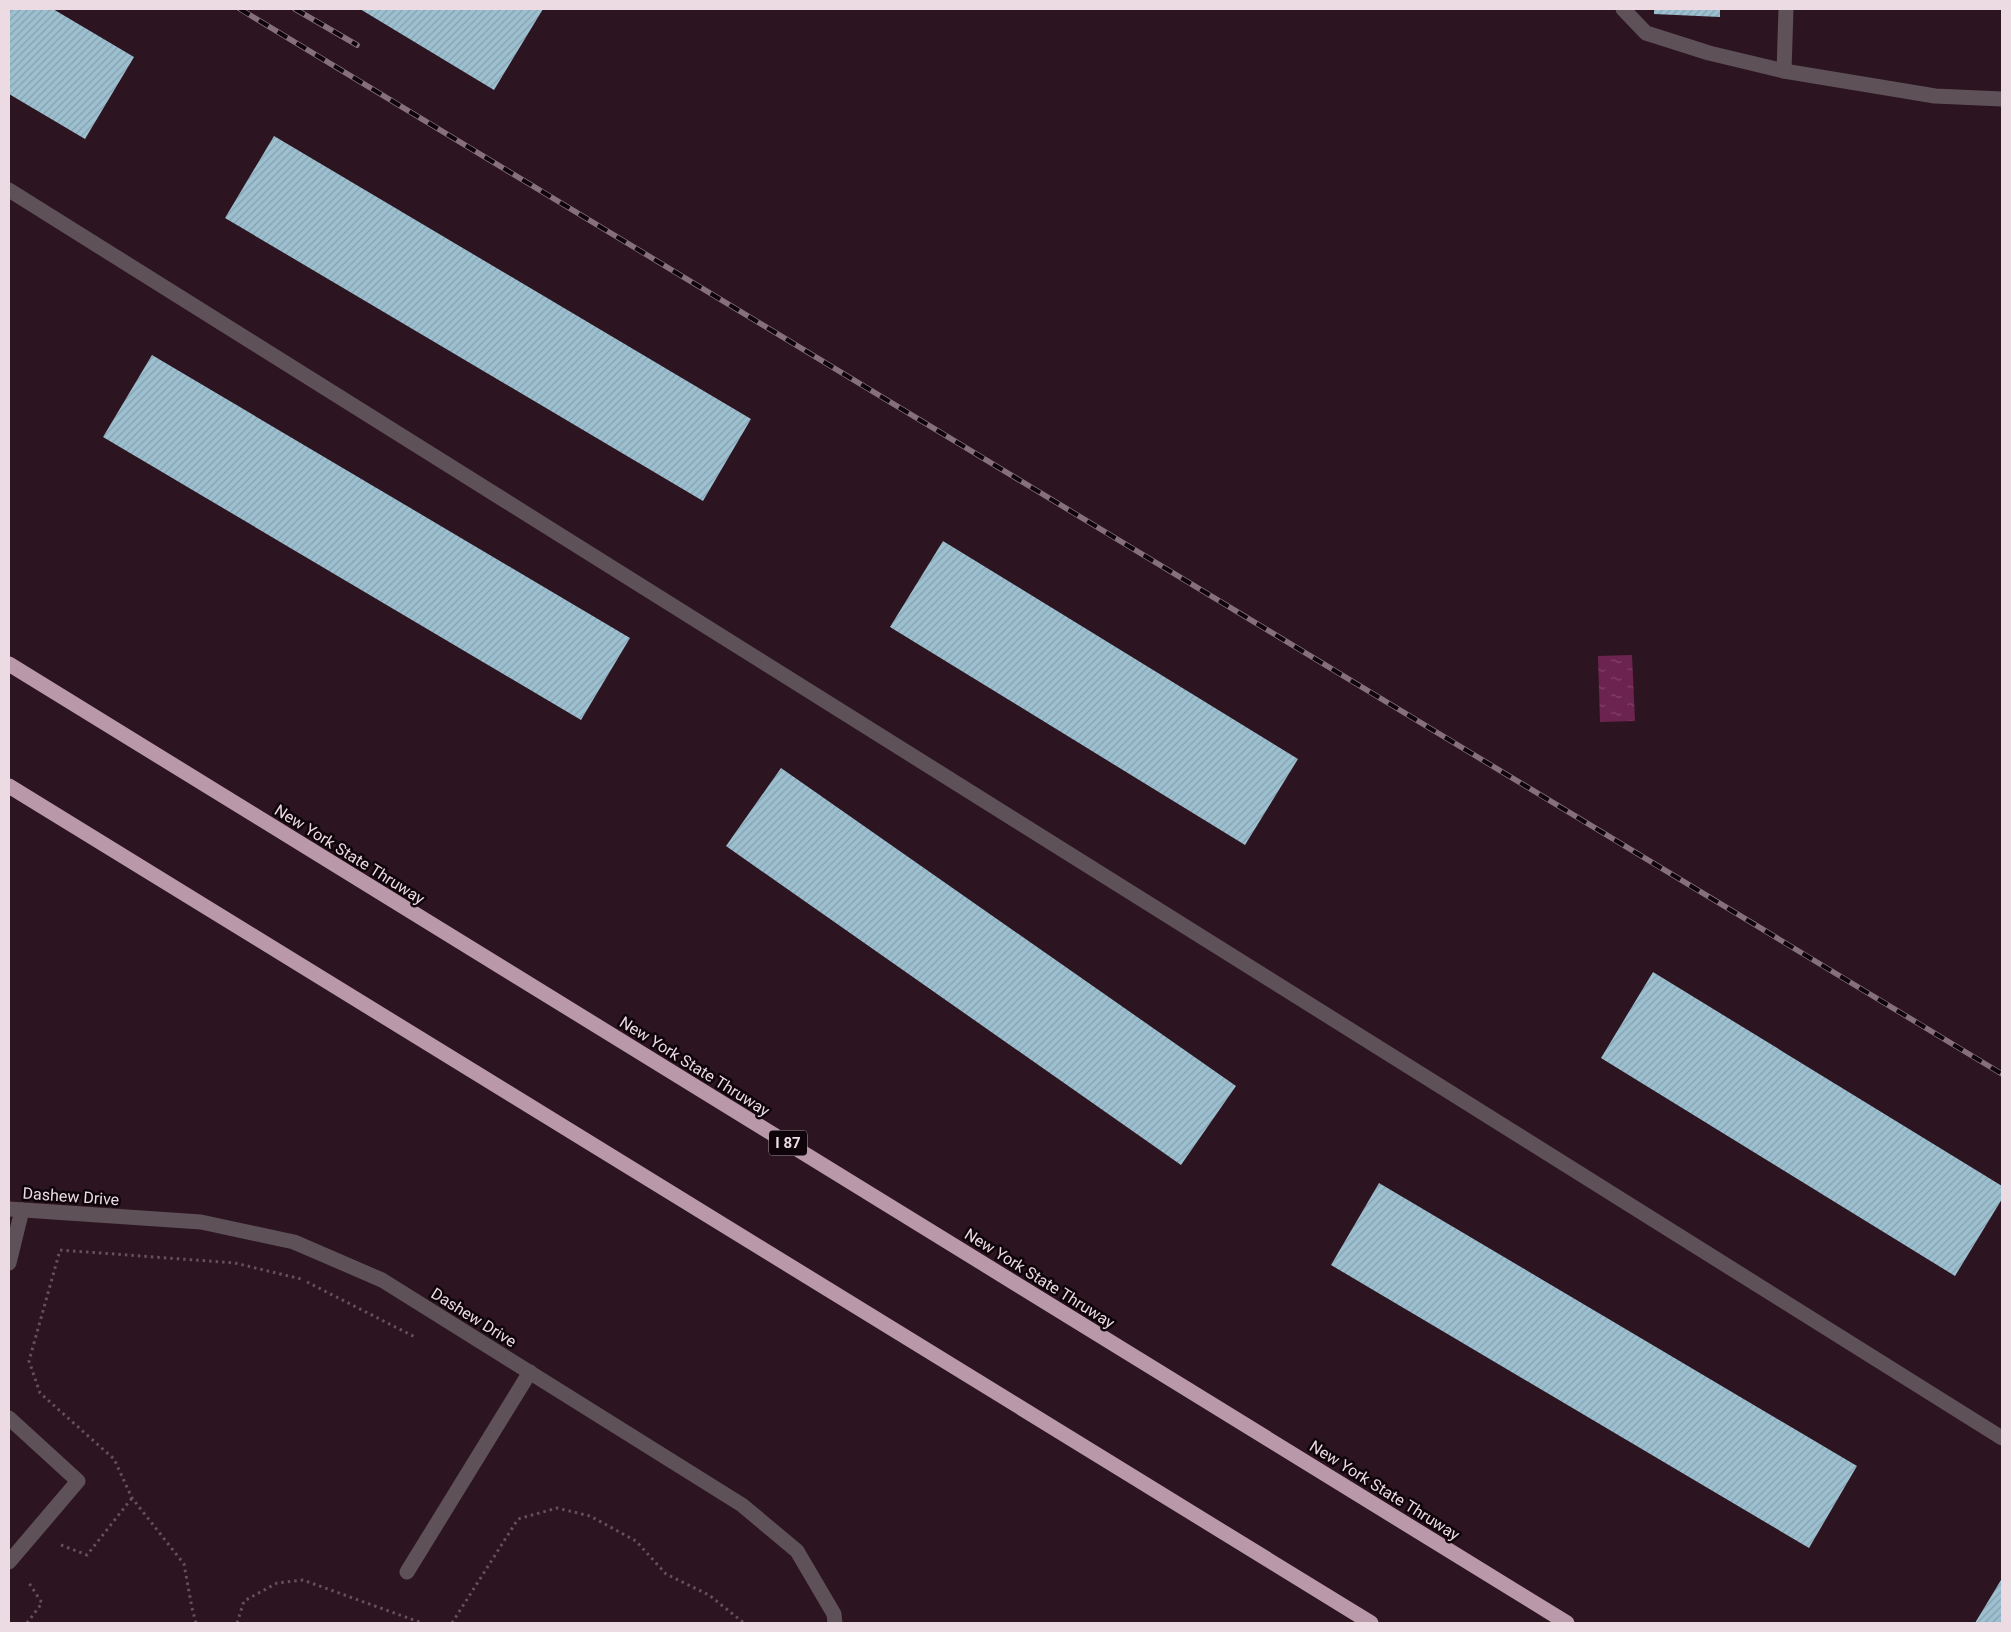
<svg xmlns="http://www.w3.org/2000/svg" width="2011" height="1632" font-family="Roboto,sans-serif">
  <defs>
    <pattern id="water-ripples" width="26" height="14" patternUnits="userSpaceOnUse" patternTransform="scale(1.25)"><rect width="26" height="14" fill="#6d2350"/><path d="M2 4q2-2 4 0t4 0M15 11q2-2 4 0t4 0" fill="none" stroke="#824269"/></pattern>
    <pattern id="building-hatch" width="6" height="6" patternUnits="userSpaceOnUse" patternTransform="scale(1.25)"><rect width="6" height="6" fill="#9cc0d0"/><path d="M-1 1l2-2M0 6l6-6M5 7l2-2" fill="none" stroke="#87a0ad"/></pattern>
  </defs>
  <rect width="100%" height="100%" fill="#2c1421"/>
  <polygon fill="url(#water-ripples)" points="1632,655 1635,721 1600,722 1598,656"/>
  <g fill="url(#building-hatch)">
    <polygon points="9,9 53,9 134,57 85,139 9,94"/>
    <polygon points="360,9 543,9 494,90"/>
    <polygon points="1654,9 1720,9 1720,17 1654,14"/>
    <polygon points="274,136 751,419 703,501 225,218"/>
    <polygon points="152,355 630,638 581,720 103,437"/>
    <polygon points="943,541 1298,759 1245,845 890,627"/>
    <polygon points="781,768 1236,1086 1181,1165 726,846"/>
    <polygon points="1653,972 2002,1186 2002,1199 1955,1276 1601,1058"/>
    <polygon points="1379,1183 1857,1466 1809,1548 1331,1265"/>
    <polygon points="2001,1580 2002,1623 1975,1623"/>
  </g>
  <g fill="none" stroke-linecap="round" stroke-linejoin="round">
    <g stroke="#66505b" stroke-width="3" stroke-dasharray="2.5 4" stroke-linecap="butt">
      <polyline points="307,1282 415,1337"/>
      <polyline points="61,1545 87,1555 132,1498"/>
      <polyline points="27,1623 42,1603 29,1583"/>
      <polyline points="196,1623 192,1608 184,1564 132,1498 114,1459 40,1393 29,1361 60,1250 235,1263 301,1279"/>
      <polyline points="237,1623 244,1601 277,1583 303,1580 422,1623"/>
      <polyline points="452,1623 518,1519 557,1508 590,1516 636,1541 666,1574 709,1595 744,1623"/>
    </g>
    <g stroke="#5e5157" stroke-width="15">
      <polyline points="1623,9 1646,33 1709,53 1784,71 1935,96 2002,99"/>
      <polyline points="1784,71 1786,9"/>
      <polyline points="9,190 2002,1438"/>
      <polyline points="9,1209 201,1222 294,1242 382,1280 742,1505 797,1551 834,1614 835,1623"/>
      <polyline points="9,1263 22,1210"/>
      <polyline points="9,1418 78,1481 9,1562"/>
      <polyline points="407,1572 530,1372"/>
    </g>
    <g stroke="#b999a9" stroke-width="15">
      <polyline points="9,664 1567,1623"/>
      <polyline points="9,786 1371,1623"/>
    </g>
    <defs>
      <g id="rail">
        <polyline points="240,9 2002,1074"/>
        <polyline points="295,9 357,45"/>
      </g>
    </defs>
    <use href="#rail" stroke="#85707b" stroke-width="5.5"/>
    <use href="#rail" stroke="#0e0409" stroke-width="4" stroke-dasharray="11" stroke-linecap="butt"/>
  </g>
  <g text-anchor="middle" stroke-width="5" stroke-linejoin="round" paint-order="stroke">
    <rect fill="#0e0409" stroke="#aa9aa2" stroke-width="1" x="769" y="1130.5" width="38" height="25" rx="4"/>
    <g font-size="15" font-weight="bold" fill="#eddbe3">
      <text x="788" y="1148">I 87</text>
    </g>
    <g font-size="16" fill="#eddbe3" stroke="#0e0409">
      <text transform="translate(350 854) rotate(32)" y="6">New York State Thruway</text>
      <text transform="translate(695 1066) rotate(32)" y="6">New York State Thruway</text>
      <text transform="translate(71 1196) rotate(4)" y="6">Dashew Drive</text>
      <text transform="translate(1040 1278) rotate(32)" y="6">New York State Thruway</text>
      <text transform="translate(474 1317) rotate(32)" y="6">Dashew Drive</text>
      <text transform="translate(1385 1490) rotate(32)" y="6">New York State Thruway</text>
    </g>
  </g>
  <rect width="2011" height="1632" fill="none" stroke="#eddbe3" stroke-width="20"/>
</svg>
